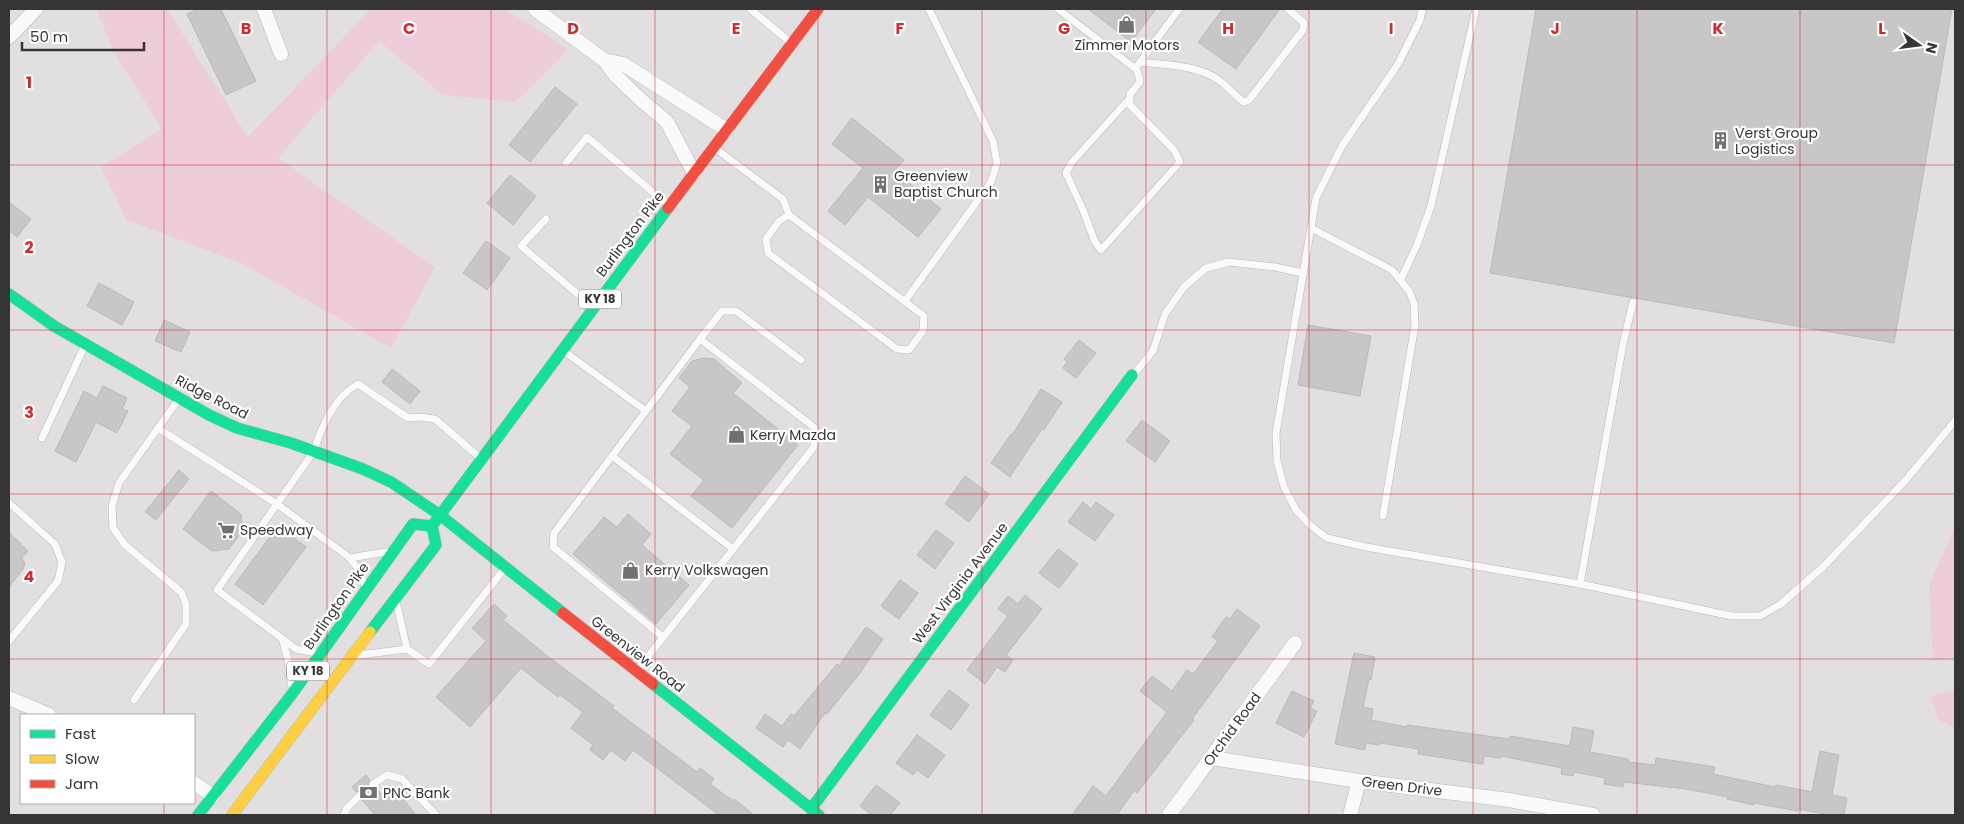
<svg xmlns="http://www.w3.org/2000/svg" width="1964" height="824" font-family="Poppins,sans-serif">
  <rect width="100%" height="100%" fill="#e2dfe0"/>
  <g fill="#eecdda">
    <polygon points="96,9 167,9 248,137 371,9 505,9 568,49 516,102 443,95 379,41 278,158 435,267 391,348 243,264 127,220 101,167 162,129 114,52"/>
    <polygon points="1955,527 1955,658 1933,661 1929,586"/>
    <polygon points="1955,690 1955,729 1938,719 1931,696"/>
  </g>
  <g fill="#c8c6c6" stroke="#bbb9ba">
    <polygon points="199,9 221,9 256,81 226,95 187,14"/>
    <polygon points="1088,9 1156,9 1131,42"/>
    <polygon points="1223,9 1280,9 1236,69 1198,42"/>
    <polygon points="1536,9 1952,9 1894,343 1490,273"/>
    <polygon points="555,87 577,104 530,162 509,145"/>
    <polygon points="852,118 904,160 894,171 941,209 918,237 868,197 845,225 828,211 863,168 832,144"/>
    <polygon points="510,175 536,196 513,225 487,203"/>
    <polygon points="9,202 31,219 17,237 9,230"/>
    <polygon points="486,241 510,258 487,290 463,273"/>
    <polygon points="99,283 134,302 122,325 87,306"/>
    <polygon points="164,320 190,332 181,352 155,341"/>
    <polygon points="1308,325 1371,336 1360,396 1298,385"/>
    <polygon points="1079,340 1096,353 1076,378 1063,368 1067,362 1064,359"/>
    <polygon points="703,358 714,359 742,383 733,393 798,445 732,528 691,496 704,480 670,454 692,426 672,411 690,387 679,378 692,361"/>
    <polygon points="392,369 420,391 410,404 382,382"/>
    <polygon points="103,386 127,398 122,409 128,411 117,433 96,422 76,462 55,451 84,391 97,398"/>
    <polygon points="1041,389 1062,402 1044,430 1042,429 1010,477 991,463 1011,434 1012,435"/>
    <polygon points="1142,420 1170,441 1155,462 1126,441"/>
    <polygon points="179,470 189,479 156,520 145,512"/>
    <polygon points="965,476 989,494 969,522 945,504"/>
    <polygon points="211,491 241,514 243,530 229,549 212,551 183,529"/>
    <polygon points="1083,502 1091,509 1096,502 1114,515 1095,541 1068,522"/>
    <polygon points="628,514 651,534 642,545 689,585 656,624 573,554 604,517 617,527"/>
    <polygon points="278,526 306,547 263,605 235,584"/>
    <polygon points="936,530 954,543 935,569 917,555"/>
    <polygon points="9,532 28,551 22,558 25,564 23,569 9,587"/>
    <polygon points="1058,549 1078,564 1059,588 1039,573"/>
    <polygon points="900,580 918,593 899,619 881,606"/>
    <polygon points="1025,595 1042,609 1006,655 1013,660 1005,672 997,667 985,684 967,670 1008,616 998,609 1008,596 1018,604"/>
    <polygon points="494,604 507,616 503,620 546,655 614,706 612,708 697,772 700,768 714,779 710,784 733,801 734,799 754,815 719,815 633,750 625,761 611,750 603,760 590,750 593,745 571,728 583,712 560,695 558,697 521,668 470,727 436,697 486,641 472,628"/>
    <polygon points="1237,609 1260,626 1192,719 1194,720 1137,793 1134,791 1117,815 1072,815 1093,786 1106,796 1167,712 1140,691 1152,676 1172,691 1187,670 1193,674 1218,641 1212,637 1226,617 1230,619"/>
    <polygon points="866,627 883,639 860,673 827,714 825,713 800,749 788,740 783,747 756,728 765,714 782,726 791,714 794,716 837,664 839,666"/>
    <polygon points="1354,653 1375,657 1371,680 1369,679 1363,707 1373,709 1371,720 1406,727 1407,725 1509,739 1510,736 1570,746 1573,727 1594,731 1590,752 1628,759 1628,762 1655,765 1656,758 1715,767 1713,774 1775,787 1776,785 1812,792 1820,751 1839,755 1832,795 1847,798 1844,815 1830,815 1798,809 1798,811 1754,803 1754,805 1727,799 1728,797 1686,789 1624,782 1623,787 1604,784 1605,778 1574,772 1573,776 1561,774 1562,768 1501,756 1501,758 1484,756 1483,764 1418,754 1418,749 1380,743 1379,745 1366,743 1365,750 1335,744"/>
    <polygon points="949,690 969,705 951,730 930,715"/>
    <polygon points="1292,691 1314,701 1310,708 1317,711 1304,737 1276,723"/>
    <polygon points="917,735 945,755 928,778 917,770 913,775 896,763"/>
    <polygon points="366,775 370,780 368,785 370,788 376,788 385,799 396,790 416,815 375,815 362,800 364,797 363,793 360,791 356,792 352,787"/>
    <polygon points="876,785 900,803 890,815 872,815 860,806"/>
  </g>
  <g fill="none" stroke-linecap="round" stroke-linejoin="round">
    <defs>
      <g id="lane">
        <polyline points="750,9 790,42"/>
        <polyline points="1058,9 1137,70 1140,82 1130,94 1130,105 1174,150 1180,162 1101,250 1095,242 1083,210 1066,173 1072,162 1130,98"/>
        <polyline points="1422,9 1420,20 1398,64 1342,146 1316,198 1276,433 1277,461 1284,487 1296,510 1311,526 1327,538 1366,547 1580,584 1732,616 1760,616 1781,604 1823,567 1904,482 1955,421"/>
        <path d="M 1140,62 C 1165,65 1196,65 1217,79 C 1226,84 1235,96 1244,102 L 1249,100 L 1303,30 L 1304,23 L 1288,9"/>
        <polyline points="1138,65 1179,9"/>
        <polyline points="716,149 783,199 789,215 924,316 923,331 909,350 897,349 768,253 766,239 779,221 789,215"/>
        <polyline points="566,163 587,137 667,204"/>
        <polyline points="546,219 521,246 592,306"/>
        <polyline points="1311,228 1392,270 1409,291 1414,303 1415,325 1383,516"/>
        <polyline points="1401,279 1417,245 1431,206 1476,9"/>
        <polyline points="905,301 991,182 997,163 993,141 929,9"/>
        <polyline points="700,339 722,311 736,311 801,360"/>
        <polyline points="565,352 646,411 554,533 553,547 663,637"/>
        <polyline points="1134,374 1153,351 1165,314 1184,287 1206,268 1229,262 1275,267 1303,273"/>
        <polyline points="158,428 277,504 350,558 360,572 364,584"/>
        <polyline points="42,438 85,345"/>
        <polyline points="612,456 733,549"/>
        <polyline points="9,503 55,544 62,562 58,581 9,641"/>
        <polyline points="350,558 386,552"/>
        <polyline points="1580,584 1623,344 1633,302"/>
        <polyline points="397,605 407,649"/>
        <polyline points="283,641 290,668 291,684"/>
        <path d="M 316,653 L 296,649 L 217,590 L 314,451 C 321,427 335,396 358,384 L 408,418 L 420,417 L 435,419 L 479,457"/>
        <polyline points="359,655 407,649 429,664 505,568"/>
        <polyline points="638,669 814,447 815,428 700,339 646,411"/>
        <polyline points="134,700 186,624 186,604 181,592 125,545 113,528 112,506 119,483 178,400"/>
        <polyline points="373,784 387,775 402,779 436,815"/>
        <polyline points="344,815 347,808 359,796"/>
      </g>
      <g id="street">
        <polyline points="264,9 281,54"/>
        <polyline points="535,9 604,60 616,76 641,100 667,122 694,173"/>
        <polyline points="9,37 36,9"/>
        <polyline points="604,60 623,64 727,130"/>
        <polyline points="9,698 49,715"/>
        <polyline points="1212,758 1359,781 1509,800 1593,815"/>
        <polyline points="194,783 213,796"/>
        <polyline points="1169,815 1295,643"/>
        <polyline points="1350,815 1359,781"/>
      </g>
      <g id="fast">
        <polyline points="9,294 54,326 209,415 237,428 291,443 363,469 391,482 440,515 563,613"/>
        <polyline points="370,632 436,545 432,526 668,208"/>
        <polyline points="653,684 819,815"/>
        <polyline points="811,809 1132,375"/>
        <polyline points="198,815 292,694 413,524 432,526"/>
      </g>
      <polyline id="slow" points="232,815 370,632"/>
      <g id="jam">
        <polyline points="668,208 818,9"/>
        <polyline points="563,613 653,684"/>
      </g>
    </defs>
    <use href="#lane" stroke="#bbb9ba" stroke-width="8"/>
    <use href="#street" stroke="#bbb9ba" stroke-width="15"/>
    <use href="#fast" stroke="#bbb9ba" stroke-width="12"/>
    <use href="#slow" stroke="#bbb9ba" stroke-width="12"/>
    <use href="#jam" stroke="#bbb9ba" stroke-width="12"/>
    <use href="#lane" stroke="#fbfafa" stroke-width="7"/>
    <use href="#street" stroke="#fbfafa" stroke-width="14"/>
    <use href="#fast" stroke="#16e098" stroke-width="11"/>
    <use href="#slow" stroke="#ffcf43" stroke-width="11"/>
    <use href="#jam" stroke="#f24e42" stroke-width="11"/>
  </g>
  <path fill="none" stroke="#d62828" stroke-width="1" stroke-opacity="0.55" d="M 164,9 L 164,715M 327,9 L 327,815M 491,9 L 491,815M 655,9 L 655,815M 818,9 L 818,815M 982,9 L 982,815M 1146,9 L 1146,815M 1309,9 L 1309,815M 1473,9 L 1473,815M 1637,9 L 1637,815M 1800,9 L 1800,815M 9,165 L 1955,165M 9,330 L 1955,330M 9,494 L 1955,494M 9,659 L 1955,659M 164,803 L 164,815"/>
  <defs>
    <symbol id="shop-bare" viewBox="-9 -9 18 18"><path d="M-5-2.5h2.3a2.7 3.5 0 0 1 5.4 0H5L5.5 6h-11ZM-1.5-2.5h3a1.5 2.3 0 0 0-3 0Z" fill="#727071" stroke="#fff" stroke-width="2.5" paint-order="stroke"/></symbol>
    <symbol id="building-bare" viewBox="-9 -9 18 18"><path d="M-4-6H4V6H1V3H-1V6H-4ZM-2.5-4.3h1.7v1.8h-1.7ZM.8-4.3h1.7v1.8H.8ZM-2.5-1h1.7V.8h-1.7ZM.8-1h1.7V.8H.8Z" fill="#727071" stroke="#fff" stroke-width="2.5" paint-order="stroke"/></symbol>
    <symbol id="supermarket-bare" viewBox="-9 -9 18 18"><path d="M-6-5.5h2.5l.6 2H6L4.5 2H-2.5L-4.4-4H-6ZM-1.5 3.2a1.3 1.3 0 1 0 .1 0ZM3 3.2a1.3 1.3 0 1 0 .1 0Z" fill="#727071" stroke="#fff" stroke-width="2.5" paint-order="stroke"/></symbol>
    <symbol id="bank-bare" viewBox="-9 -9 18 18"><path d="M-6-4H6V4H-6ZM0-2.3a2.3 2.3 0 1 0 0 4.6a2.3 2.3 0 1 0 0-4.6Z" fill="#727071" stroke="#fff" stroke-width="2.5" paint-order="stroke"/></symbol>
  </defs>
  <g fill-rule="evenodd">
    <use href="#shop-bare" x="1114" y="12" width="25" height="25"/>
    <use href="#building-bare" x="1708" y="128" width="25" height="25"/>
    <use href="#building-bare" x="868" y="172" width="25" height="25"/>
    <use href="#shop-bare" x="724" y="422" width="25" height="25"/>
    <use href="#supermarket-bare" x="214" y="518" width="25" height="25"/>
    <use href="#shop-bare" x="618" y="558" width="25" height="25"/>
    <use href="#bank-bare" x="356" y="780" width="25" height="25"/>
  </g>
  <g text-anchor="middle" stroke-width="4.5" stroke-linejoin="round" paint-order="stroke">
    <g fill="#fff" stroke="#727272" stroke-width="1">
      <rect x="579" y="289.5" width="42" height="19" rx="4"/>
      <rect x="287" y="661.5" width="42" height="19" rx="4"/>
    </g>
    <g font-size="12" font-weight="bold" fill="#363535">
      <text x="600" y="303">KY 18</text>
      <text x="308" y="675">KY 18</text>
    </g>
    <g font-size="14" fill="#363535" stroke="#fff" text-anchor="start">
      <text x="1127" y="50" text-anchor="middle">Zimmer Motors</text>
      <text x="1735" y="138">Verst Group<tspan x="1735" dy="16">Logistics</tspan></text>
      <text x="894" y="181">Greenview<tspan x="894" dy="16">Baptist Church</tspan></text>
      <text x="750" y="440">Kerry Mazda</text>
      <text x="240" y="535">Speedway</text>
      <text x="645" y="575">Kerry Volkswagen</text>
      <text x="383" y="798">PNC Bank</text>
    </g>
    <g font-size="14" fill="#363535" stroke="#fff">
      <text transform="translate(630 234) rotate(-53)" y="5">Burlington Pike</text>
      <text transform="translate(212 397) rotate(27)" y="5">Ridge Road</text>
      <text transform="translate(960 583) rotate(-53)" y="5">West Virginia Avenue</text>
      <text transform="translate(336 606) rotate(-55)" y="5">Burlington Pike</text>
      <text transform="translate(638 654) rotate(38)" y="5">Greenview Road</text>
      <text transform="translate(1232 729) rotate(-54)" y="5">Orchid Road</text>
      <text transform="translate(1402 786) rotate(7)" y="5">Green Drive</text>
    </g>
  </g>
  <g font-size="16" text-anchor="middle" font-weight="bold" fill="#d62828" stroke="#fff" stroke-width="4.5" stroke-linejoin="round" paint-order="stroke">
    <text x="246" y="34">B</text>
    <text x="409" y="34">C</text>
    <text x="573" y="34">D</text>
    <text x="736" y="34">E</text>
    <text x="900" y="34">F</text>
    <text x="1064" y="34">G</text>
    <text x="1228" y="34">H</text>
    <text x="1391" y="34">I</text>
    <text x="1555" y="34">J</text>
    <text x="1718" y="34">K</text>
    <text x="1882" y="34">L</text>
    <text x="29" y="88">1</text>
    <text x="29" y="253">2</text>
    <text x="29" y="418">3</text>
    <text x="29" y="582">4</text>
  </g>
  <rect width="1964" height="824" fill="none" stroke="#363535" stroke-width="20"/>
  <rect x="20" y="714" width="175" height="90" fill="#ffffff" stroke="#afaeae"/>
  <rect x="30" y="730" width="25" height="8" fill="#16e098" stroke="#afaeae"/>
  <text x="65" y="739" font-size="15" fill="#363535">Fast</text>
  <rect x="30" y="755" width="25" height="8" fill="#ffcf43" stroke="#afaeae"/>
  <text x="65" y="764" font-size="15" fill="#363535">Slow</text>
  <rect x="30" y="780" width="25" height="8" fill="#f24e42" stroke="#afaeae"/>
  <text x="65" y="789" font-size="15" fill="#363535">Jam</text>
  <g transform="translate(1919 45) rotate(104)" stroke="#ffffff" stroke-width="4" paint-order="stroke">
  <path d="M0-4L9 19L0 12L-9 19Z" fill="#363535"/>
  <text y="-8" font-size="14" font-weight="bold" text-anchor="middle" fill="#363535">N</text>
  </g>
  <path d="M22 42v8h122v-8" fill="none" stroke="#363535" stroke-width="2.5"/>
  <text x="30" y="42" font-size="15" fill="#363535" stroke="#ffffff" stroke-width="4" paint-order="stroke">50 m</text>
</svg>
